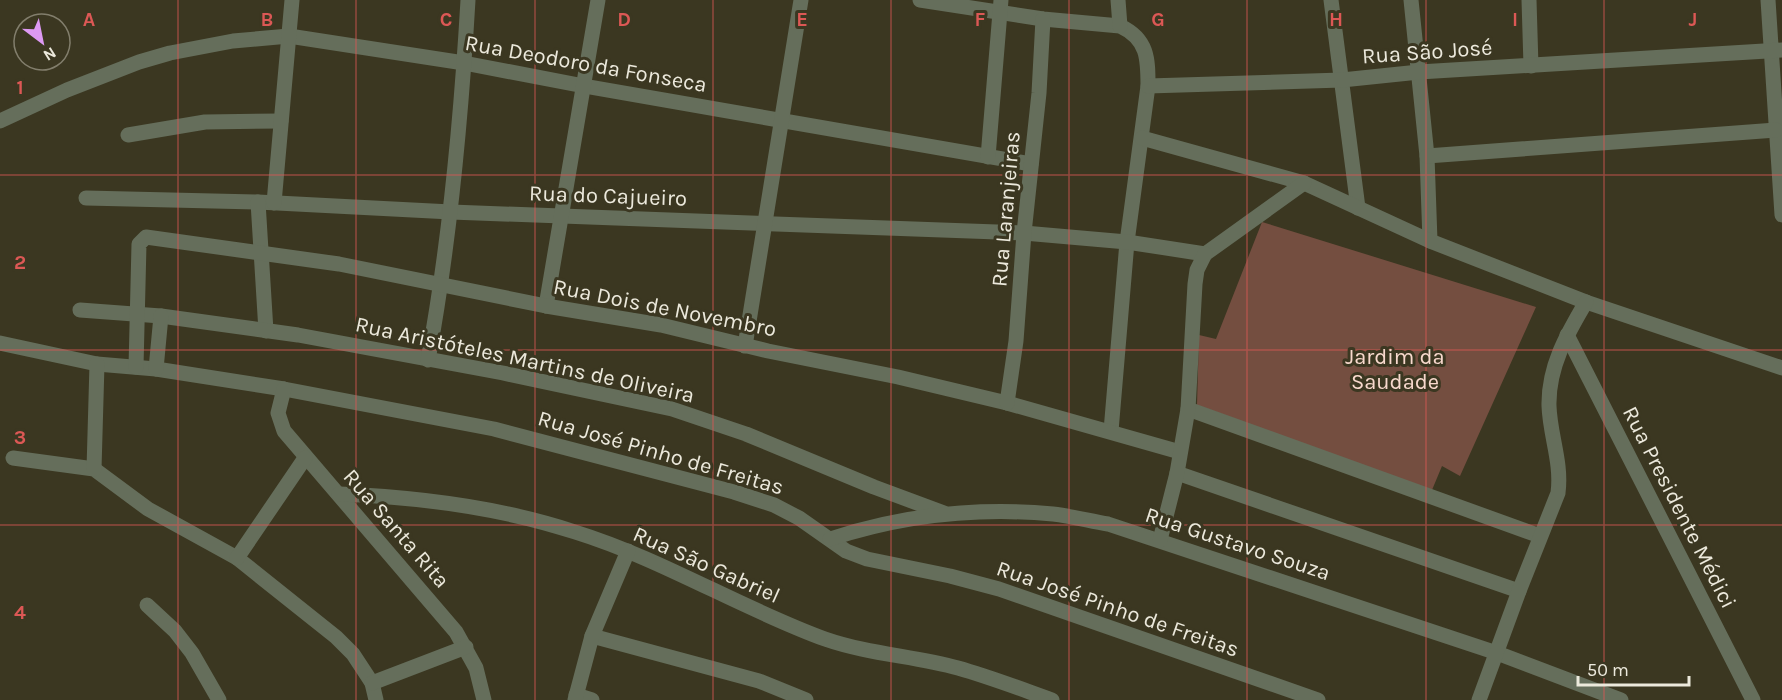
<svg xmlns="http://www.w3.org/2000/svg" width="1782" height="700" font-family="Karla,sans-serif">
  <rect width="100%" height="100%" fill="#3b3721"/>
  <polygon fill="#744e40" points="1262,222 1536,307 1460,476 1442,466 1432,490 1197,405 1199,335 1216,339"/>
  <g fill="none" stroke-linecap="round" stroke-linejoin="round">
    <g stroke="#656e5b" stroke-width="15">
      <path d="M 920,0 L 1043,19 L 1120,26 C 1148,39 1148,59 1148,86 L 1127,242 L 1111,431"/>
      <polyline points="1118,0 1120,26"/>
      <polyline points="1331,0 1358,208"/>
      <polyline points="1411,0 1427,156 1430,241"/>
      <polyline points="1529,0 1531,66"/>
      <polyline points="1768,0 1782,215"/>
      <polyline points="1148,86 1342,80 1419,72 1782,50"/>
      <polyline points="0,121 67,90 139,62 170,53 233,41 289,36 464,63 584,86 1031,164"/>
      <polyline points="128,135 205,122 281,121"/>
      <polyline points="1142,138 1304,183 1430,241 1586,302 1782,368"/>
      <polyline points="1427,156 1776,130"/>
      <polyline points="988,157 1001,0"/>
      <polyline points="86,198 258,202 451,212 1024,233 1127,242 1205,254 1304,183"/>
      <polyline points="258,202 266,331"/>
      <polyline points="274,203 292,0"/>
      <polyline points="546,306 598,0"/>
      <polyline points="80,310 161,316 298,335 503,373 672,409 746,434 874,487 944,513"/>
      <polyline points="1567,335 1753,700"/>
      <polyline points="0,343 97,364 156,369 284,389 494,429 734,492 774,505 799,518 846,551 867,559 950,576 999,589 1318,700"/>
      <polyline points="745,346 801,0"/>
      <path d="M 428,360 C 450,241 461,121 468,0"/>
      <polyline points="136,367 139,244 146,237 339,264 546,306 661,325 768,351 898,377 1007,403 1180,452"/>
      <polyline points="156,369 161,316"/>
      <polyline points="284,389 278,413 284,431 456,632 476,668 484,700"/>
      <polyline points="1007,403 1016,341 1024,233 1039,93 1043,19"/>
      <polyline points="1188,409 1540,536"/>
      <polyline points="13,458 94,469 148,509 237,558 336,637 353,654 372,683 376,700"/>
      <polyline points="94,469 97,364"/>
      <polyline points="1177,473 1519,591"/>
      <path d="M 339,494 C 418,497 499,507 575,532 C 662,559 740,608 825,639 C 868,654 914,656 958,668 C 990,677 1021,689 1052,700"/>
      <path d="M 830,539 C 903,515 976,507 1053,514 C 1071,516 1090,521 1108,524 L 1497,653 L 1621,700"/>
      <polyline points="1160,540 1177,473 1188,409 1195,284 1197,270 1205,254"/>
      <polyline points="237,558 305,458"/>
      <polyline points="147,605 175,631 192,653 219,700"/>
      <polyline points="592,636 759,681 806,700"/>
      <polyline points="372,683 466,647"/>
      <polyline points="576,695 592,700"/>
      <polyline points="575,700 592,636 628,551"/>
      <path d="M 1479,700 L 1519,591 L 1558,493 C 1562,462 1550,436 1549,406 C 1548,367 1567,334 1586,302"/>
    </g>
  </g>
  <path fill="none" stroke="#dc5855" stroke-width="1.5" stroke-opacity="0.55" d="M 178,0 L 178,700M 356,0 L 356,700M 535,0 L 535,700M 713,0 L 713,700M 891,0 L 891,700M 1069,0 L 1069,700M 1247,0 L 1247,700M 1426,0 L 1426,700M 1604,0 L 1604,700M 0,175 L 1782,175M 0,350 L 1782,350M 0,525 L 1782,525"/>
  <g text-anchor="middle" stroke-width="6" stroke-linejoin="round" paint-order="stroke">
    <g font-size="22" fill="#ece9dc" stroke="#3b3721">
      <text transform="translate(1427 51) rotate(-4)" y="8">Rua São José</text>
      <text transform="translate(586 63) rotate(10)" y="8">Rua Deodoro da Fonseca</text>
      <text transform="translate(608 195) rotate(2)" y="8">Rua do Cajueiro</text>
      <text transform="translate(1005 209) rotate(-85)" y="8">Rua Laranjeiras</text>
      <text transform="translate(665 307) rotate(11)" y="8">Rua Dois de Novembro</text>
      <text transform="translate(525 359) rotate(12)" y="8">Rua Aristóteles Martins de Oliveira</text>
      <text transform="translate(661 452) rotate(16)" y="8">Rua José Pinho de Freitas</text>
      <text transform="translate(1680 507) rotate(63)" y="8">Rua Presidente Médici</text>
      <text transform="translate(397 528) rotate(49)" y="8">Rua Santa Rita</text>
      <text transform="translate(1238 543) rotate(18)" y="8">Rua Gustavo Souza</text>
      <text transform="translate(707 564) rotate(24)" y="8">Rua São Gabriel</text>
      <text transform="translate(1118 608) rotate(19)" y="8">Rua José Pinho de Freitas</text>
    </g>
    <g font-size="22" fill="#f8d9cd" stroke="#3b3721">
      <text x="1395" y="364">Jardim da<tspan x="1395" dy="25">Saudade</tspan></text>
    </g>
  </g>
  <g font-size="20" text-anchor="middle" font-weight="bold" fill="#dc5855" stroke="#3b3721" stroke-width="6" stroke-linejoin="round" paint-order="stroke">
    <text x="89" y="26">A</text>
    <text x="267" y="26">B</text>
    <text x="446" y="26">C</text>
    <text x="624" y="26">D</text>
    <text x="802" y="26">E</text>
    <text x="980" y="26">F</text>
    <text x="1158" y="26">G</text>
    <text x="1336" y="26">H</text>
    <text x="1515" y="26">I</text>
    <text x="1693" y="26">J</text>
    <text x="20" y="94">1</text>
    <text x="20" y="269">2</text>
    <text x="20" y="444">3</text>
    <text x="20" y="619">4</text>
  </g>
  <g transform="translate(42 42) rotate(148)"><circle r="28" fill="#3b3721" stroke="#827e6c" stroke-width="1.5"/>
  <path d="M0-4.5L10 22L0 15L-10 22Z" fill="#dd99f3"/>
  <text y="-9" font-size="16" font-weight="bold" text-anchor="middle" fill="#ece9dc">N</text>
  </g>
  <path d="M1578 676v9h111v-9" fill="none" stroke="#ece9dc" stroke-width="3"/>
  <text x="1587" y="676" font-size="18" fill="#ece9dc" stroke="#3b3721" stroke-width="4.5" paint-order="stroke">50 m</text>
</svg>
